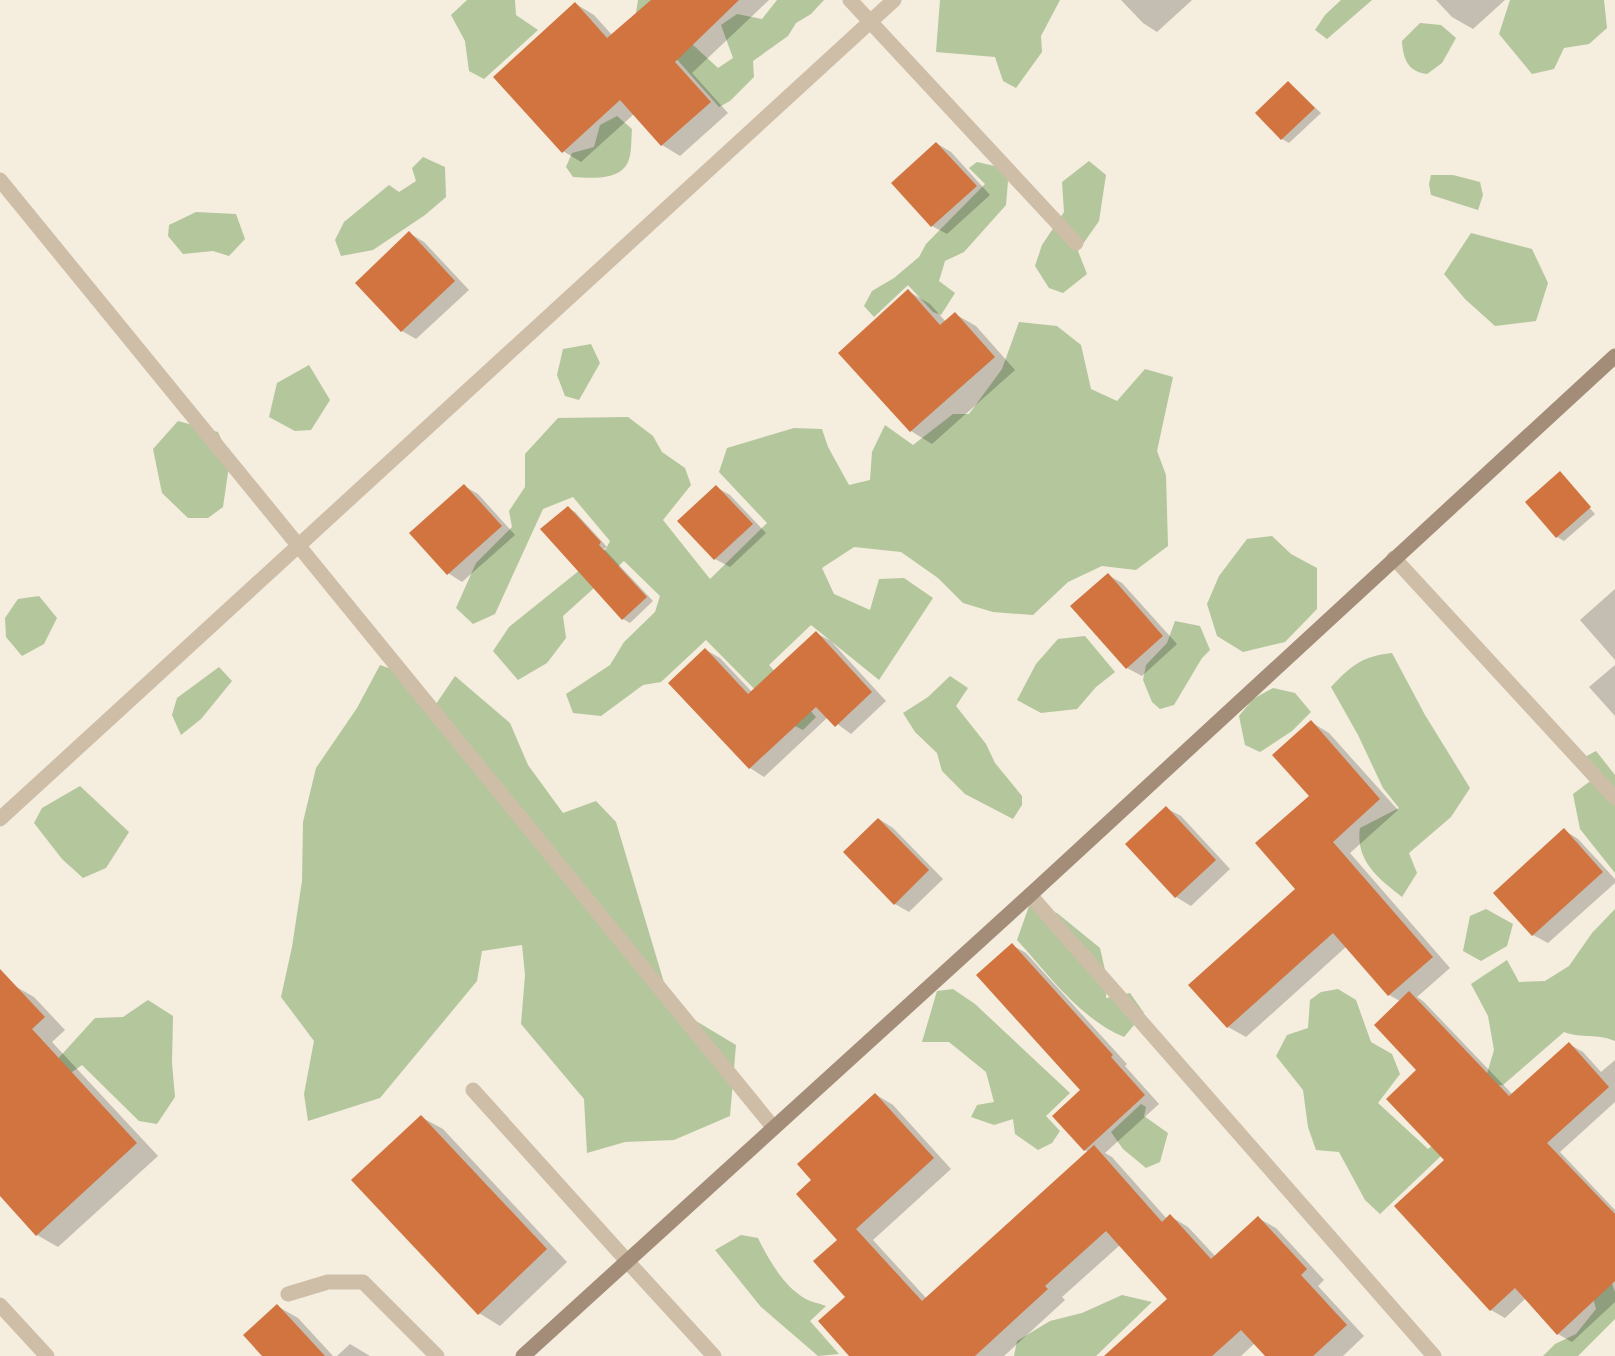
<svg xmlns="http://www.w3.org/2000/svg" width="1615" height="1356" font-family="Raleway,sans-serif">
  <rect width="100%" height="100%" fill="#f5edde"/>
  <g fill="#b3c69c">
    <polygon points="467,0 515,0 516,15 538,30 484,79 469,71 465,41 451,15"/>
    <polygon points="638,0 677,0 680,33 718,68 733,58 721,25 737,14 762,19 777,0 824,0 811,14 796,23 788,36 753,61 754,77 730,101 719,107 636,13"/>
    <polygon points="940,0 1060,0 1041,36 1042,52 1016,88 1003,81 995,57 936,52"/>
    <polygon points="1341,0 1372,0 1327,39 1315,30 1325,15"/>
    <polygon points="1510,0 1604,0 1607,28 1589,44 1564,48 1554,69 1532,74 1499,34"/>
    <path d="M 1420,23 L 1441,25 L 1456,38 L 1442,63 L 1427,74 C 1408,72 1403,59 1402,41 Z"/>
    <path d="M 617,116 L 632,129 C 631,139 632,153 628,162 C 620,181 590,178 573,177 L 566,167 L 572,153 L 594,147 L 600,125 Z"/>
    <polygon points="423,157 445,167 446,197 425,215 373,250 341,256 335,240 344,222 389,185 399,192 416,181 412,168"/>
    <polygon points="1089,161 1106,175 1099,221 1078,251 1087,274 1063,293 1049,288 1035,266 1042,245 1064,212 1062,182"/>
    <polygon points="977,162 1004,168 1008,181 1006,205 964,252 945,261 939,281 955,293 941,315 933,312 908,285 874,317 864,306 872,291 894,278 919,257 926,244 985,184 969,168"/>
    <polygon points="1431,175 1453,175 1480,182 1483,195 1478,210 1431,195 1429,184"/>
    <polygon points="196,212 236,214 245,239 229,256 213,251 183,254 168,236 169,225"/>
    <polygon points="1471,233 1532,249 1548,283 1536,321 1495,326 1465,299 1444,274"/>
    <polygon points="1019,322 1057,326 1081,345 1091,389 1117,401 1145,369 1173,377 1157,451 1166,475 1168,546 1136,570 1102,566 1068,582 1033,615 993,612 963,603 938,578 901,552 854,547 822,568 834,594 870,610 879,579 904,578 933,598 879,680 811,625 769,665 816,717 803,730 787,722 706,640 661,682 643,685 601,716 573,713 566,694 610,665 624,642 655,612 660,596 624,561 563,616 566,638 547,663 518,680 493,651 509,627 606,549 610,541 573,497 543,509 495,614 473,624 456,608 476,563 512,527 509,511 525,487 525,454 558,418 628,417 653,436 662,452 685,468 691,485 663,520 710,579 767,523 719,472 727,448 794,428 822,429 828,447 849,485 870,480 872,452 885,425 913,445 953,414 969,414 1002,369"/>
    <polygon points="591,344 600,363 579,400 565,396 557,375 563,349"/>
    <polygon points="309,365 330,400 311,430 295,431 269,417 277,383"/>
    <polygon points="178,421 218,432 230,459 223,507 208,518 188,518 162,493 153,449"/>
    <polygon points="1272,536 1291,554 1317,568 1317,609 1285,642 1243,652 1217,636 1207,604 1219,576 1247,539"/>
    <polygon points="39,596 57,618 44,644 22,656 6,637 5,618 18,599"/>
    <polygon points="1175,621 1200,626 1210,650 1202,658 1174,705 1160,709 1152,702 1143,680 1146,665 1167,643"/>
    <polygon points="1085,636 1115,672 1096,687 1077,709 1041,713 1017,700 1036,664 1058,639"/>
    <path d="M 1392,653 L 1425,715 L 1470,788 L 1451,817 L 1409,853 L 1417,873 L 1402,897 C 1379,879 1355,861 1360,828 L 1399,808 L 1383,788 L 1358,735 L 1331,687 C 1351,666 1362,656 1392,653 Z"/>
    <polygon points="380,665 411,676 434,707 455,676 510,723 528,765 563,813 596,801 616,822 671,1006 736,1045 730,1116 674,1140 625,1142 587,1153 584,1099 521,1024 525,975 522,945 482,951 477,981 380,1098 308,1121 304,1094 314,1041 281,997 292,947 302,881 303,822 316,768 357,708"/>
    <polygon points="219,667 232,681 201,719 181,735 172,715 177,698"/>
    <polygon points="950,676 968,688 956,706 986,744 995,763 1022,796 1022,805 1013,819 965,794 942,771 937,753 915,732 903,713 928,697"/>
    <polygon points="1273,688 1295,693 1311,712 1292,731 1260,752 1245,745 1239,716 1253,699"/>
    <polygon points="1596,751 1615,775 1615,873 1580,829 1573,794 1593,779 1581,759"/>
    <polygon points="80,786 129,832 106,868 83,878 62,859 34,823 42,808"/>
    <path d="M 1029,906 L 1057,913 L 1100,948 L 1107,979 L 1106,998 L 1130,993 L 1144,1013 L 1124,1037 C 1079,1018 1050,976 1017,940 Z"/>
    <polygon points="1486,909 1513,924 1507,946 1481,961 1463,951 1470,916"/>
    <path d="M 1615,909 L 1615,1041 C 1596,1033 1583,1039 1564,1032 L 1503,1085 L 1483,1087 L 1494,1050 L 1488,1016 L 1471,984 L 1507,960 L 1519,982 L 1545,981 L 1569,966 L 1592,933 Z"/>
    <polygon points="953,989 975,1004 1070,1093 1046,1116 1060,1131 1052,1143 1038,1150 1015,1134 1013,1119 994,1125 971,1117 977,1105 994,1102 986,1072 949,1042 922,1042 937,991"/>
    <polygon points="1338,989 1356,1000 1371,1042 1392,1054 1400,1074 1378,1103 1428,1149 1445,1135 1442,1155 1380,1214 1365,1200 1339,1152 1316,1150 1308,1127 1303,1090 1276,1056 1287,1035 1308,1028 1310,1000 1321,992"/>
    <polygon points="148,1000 173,1016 172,1063 175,1097 157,1124 139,1121 82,1065 48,1089 33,1086 95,1018 123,1017"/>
    <polygon points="1141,1104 1146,1107 1144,1116 1168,1133 1160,1162 1146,1168 1123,1149 1111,1132"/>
    <path d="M 741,1235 L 758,1238 C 768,1259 783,1285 804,1298 C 810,1302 819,1303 826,1306 L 810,1321 L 839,1354 L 818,1356 L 761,1307 L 715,1250 Z"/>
    <polygon points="1608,1272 1615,1292 1615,1319 1578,1356 1543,1356 1555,1344 1576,1334 1596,1309 1590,1288"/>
    <polygon points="1122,1295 1152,1302 1096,1356 1014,1356 1017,1341 1050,1321 1082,1313"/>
  </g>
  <g fill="#0003">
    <polygon points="653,0 769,0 692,73 728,113 680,156 662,145 634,114 581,162 563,151 576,4 594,15 612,35"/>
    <polygon points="1121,0 1192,0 1157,32 1143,23"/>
    <polygon points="1436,0 1505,0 1473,29 1452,17"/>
    <polygon points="1289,83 1321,113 1289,143 1282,139"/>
    <polygon points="936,143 951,152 990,195 947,234 932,226"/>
    <polygon points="409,233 424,242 469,290 416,339 402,331"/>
    <polygon points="908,291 930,304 946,322 955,314 976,326 1015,370 932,444 911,431"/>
    <polygon points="1564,479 1595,514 1564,541 1557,537"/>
    <polygon points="464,486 478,494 515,535 462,582 448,573"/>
    <polygon points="716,487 730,495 766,533 730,567 715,559 679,521"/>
    <polygon points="568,508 575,512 607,547 604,549 653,601 630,623 623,619"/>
    <polygon points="1108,575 1122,583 1177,644 1142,676 1127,668"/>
    <polygon points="1615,589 1615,660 1580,620"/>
    <polygon points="816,633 831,641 886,701 851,734 828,717 764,777 750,768 706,650 720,658 752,692"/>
    <polygon points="1615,665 1615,716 1589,687"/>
    <polygon points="1311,722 1329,733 1398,810 1350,853 1450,968 1417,997 1423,1001 1513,1095 1569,1044 1583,1052 1601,1072 1615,1060 1615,1102 1560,1152 1615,1210 1615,1302 1572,1342 1558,1334 1526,1298 1505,1318 1491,1310 1400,1001 1389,995 1347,946 1246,1037 1228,1027 1297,889 1311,796"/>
    <polygon points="1166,808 1181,816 1230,869 1191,906 1176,897 1127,844"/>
    <polygon points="879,819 893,828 943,879 909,912 895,904"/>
    <polygon points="1564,830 1578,839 1615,879 1615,883 1548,943 1533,935"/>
    <polygon points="1012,945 1026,953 1127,1064 1125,1066 1159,1104 1105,1153 1112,1157 1167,1219 1170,1216 1188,1227 1215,1256 1258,1218 1276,1228 1324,1280 1318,1286 1364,1336 1343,1356 1267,1356 1255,1343 1241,1356 1107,1356 1169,1299 1120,1245 1062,1297 1065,1300 1004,1356 851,1356 847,1297 839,1240 813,1180 875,1094 893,1105 951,1169 873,1240 927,1299 1088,1152 1085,1150 1082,1090"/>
    <polygon points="13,985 34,997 65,1030 52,1042 158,1156 58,1247 37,1235 0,1194 0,997"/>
    <polygon points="421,1117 443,1129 567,1262 500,1326 479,1313"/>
    <polygon points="277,1306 298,1318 333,1356 264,1356"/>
    <polygon points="350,1344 370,1356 337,1356"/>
  </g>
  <g fill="#d17440">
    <polygon points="651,0 739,0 675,62 711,102 661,146 620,100 562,153 493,77 575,2 607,38"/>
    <polygon points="1288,81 1315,108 1281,140 1255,113"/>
    <polygon points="936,142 977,186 931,227 891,183"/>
    <polygon points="409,231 455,281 401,332 355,283"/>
    <polygon points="908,289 940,325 955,312 995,357 910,432 838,353"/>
    <polygon points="1560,471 1591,507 1556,538 1525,502"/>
    <polygon points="464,484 502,526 447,575 409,533"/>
    <polygon points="716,485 753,524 714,560 677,521"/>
    <polygon points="568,506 601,542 599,545 647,597 622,620 540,529"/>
    <polygon points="1108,573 1163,636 1126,669 1070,606"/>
    <polygon points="816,631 872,692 835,727 816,707 749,769 668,683 705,648 748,694"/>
    <polygon points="1311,720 1380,799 1333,842 1433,957 1388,996 1333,933 1227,1028 1188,985 1295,889 1255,843 1309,796 1272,755"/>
    <polygon points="1166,806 1216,860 1175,898 1125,844"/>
    <polygon points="878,818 929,870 894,905 843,852"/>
    <polygon points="1564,828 1603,872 1532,936 1493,893"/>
    <polygon points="1012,943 1113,1055 1111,1057 1145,1095 1084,1151 1052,1116 1080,1090 976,975"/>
    <polygon points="0,969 45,1017 32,1029 137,1143 36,1236 0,1196"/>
    <polygon points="1409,991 1509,1096 1569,1042 1609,1087 1547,1143 1615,1214 1615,1281 1557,1335 1515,1288 1490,1311 1394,1206 1444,1160 1386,1099 1416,1070 1374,1025"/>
    <polygon points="875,1093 934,1158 856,1229 922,1301 1094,1145 1162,1222 1170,1214 1211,1259 1258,1216 1307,1269 1301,1275 1347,1325 1313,1356 1265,1356 1241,1330 1212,1356 1104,1356 1167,1299 1106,1231 1045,1286 1048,1289 975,1356 849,1356 818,1321 845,1297 813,1261 837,1240 796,1194 811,1180 797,1164"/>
    <polygon points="421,1115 547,1249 478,1315 351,1180"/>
    <polygon points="277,1304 325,1356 262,1356 243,1335"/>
  </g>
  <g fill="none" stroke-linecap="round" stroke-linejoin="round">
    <g stroke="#cebea8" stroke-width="15">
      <polyline points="473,1090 628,1262"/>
      <polyline points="288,1294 328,1282 363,1282 437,1356"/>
    </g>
    <g stroke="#cebea8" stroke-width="15">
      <polyline points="850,0 1076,243"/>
      <polyline points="0,180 773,1127"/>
      <polyline points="1394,558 1615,798"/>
      <polyline points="0,819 894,0"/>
      <polyline points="1030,895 1434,1356"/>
      <polyline points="628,1262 714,1356"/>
      <polyline points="0,1305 47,1356"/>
    </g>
    <polyline stroke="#a38d79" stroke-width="15" points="523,1356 1030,895 1615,356"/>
  </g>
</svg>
